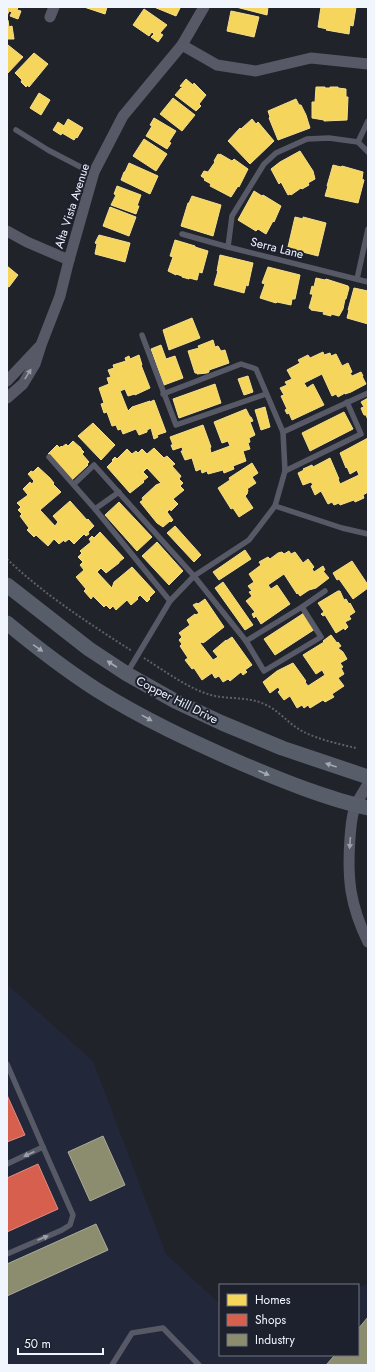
<svg xmlns="http://www.w3.org/2000/svg" width="375" height="1372" font-family="Jost,sans-serif">
  <rect width="100%" height="100%" fill="#21232a"/>
  <polygon fill="#222739" points="7,984 93,1061 166,1254 220,1304 220,1355 358,1355 358,1287 368,1284 368,1365 7,1365"/>
  <g fill="#f6d55c" stroke="#f4df8d">
    <polygon points="7,7 18,7 17,10 21,11 18,19 10,16 12,12 9,11 7,16"/>
    <polygon points="84,7 107,7 105,14"/>
    <polygon points="154,7 178,7 180,8 176,16"/>
    <polygon points="236,7 268,7 267,15"/>
    <polygon points="321,7 356,7 353,26 350,25 349,34 326,30 327,29 318,27"/>
    <polygon points="144,9 167,25 160,33 163,35 158,42 151,37 154,34 152,32 149,36 133,25"/>
    <polygon points="231,11 259,17 254,37 227,31"/>
    <polygon points="7,20 8,20 9,27 12,26 14,39 7,39"/>
    <polygon points="8,45 23,57 7,74 7,47"/>
    <polygon points="34,53 48,64 29,87 28,85 26,87 21,82 22,80 15,73"/>
    <polygon points="186,79 193,85 194,83 206,95 199,104 201,106 196,111 175,95 181,88 182,89 183,88 180,86"/>
    <polygon points="316,87 325,87 325,88 330,88 330,87 338,87 338,88 346,89 346,97 348,97 347,120 324,121 324,120 312,118 312,102 315,102"/>
    <polygon points="39,93 50,100 41,115 30,108"/>
    <polygon points="173,98 195,115 182,131 160,114"/>
    <polygon points="296,99 299,105 301,105 306,115 310,128 278,140 269,118 270,117 268,111"/>
    <polygon points="154,118 176,131 169,142 171,143 167,149 146,136 152,126 150,125"/>
    <polygon points="68,119 83,128 77,138 76,137 74,140 62,133 61,135 53,130 58,122 64,126"/>
    <polygon points="252,119 256,124 258,122 274,141 250,164 228,141 240,128 241,129"/>
    <polygon points="144,139 167,154 156,171 133,156"/>
    <polygon points="300,151 313,171 315,179 308,183 309,185 302,189 301,188 291,195 290,194 288,195 281,182 279,184 271,169 280,162"/>
    <polygon points="218,154 220,155 220,154 232,161 234,159 248,169 239,187 238,186 231,197 210,186 211,184 204,180 205,179 201,176 204,171 208,172 215,162 214,161"/>
    <polygon points="129,163 158,176 150,194 121,180 124,172 125,172"/>
    <polygon points="333,165 341,167 342,166 363,172 362,179 364,180 358,203 325,196 328,186 327,186"/>
    <polygon points="117,186 141,195 137,206 139,206 136,214 111,205 116,195 114,194"/>
    <polygon points="254,191 262,196 263,195 281,206 274,222 273,221 266,234 258,229 256,231 238,220"/>
    <polygon points="192,196 221,205 213,236 181,226 188,203 189,203"/>
    <polygon points="110,207 136,217 129,236 103,226"/>
    <polygon points="295,217 303,219 303,217 326,223 318,256 295,250 296,249 288,247"/>
    <polygon points="99,235 130,243 125,262 95,254 97,244 95,243"/>
    <polygon points="175,240 195,246 195,247 208,251 202,273 199,272 197,280 189,278 189,279 182,277 182,276 176,274 176,275 168,271 173,257 170,256"/>
    <polygon points="220,255 253,263 248,286 246,285 244,293 214,285 218,271 217,271"/>
    <polygon points="7,266 18,275 9,287 7,286"/>
    <polygon points="268,267 300,275 295,299 292,299 291,305 277,302 276,303 260,298 265,284 262,283"/>
    <polygon points="316,278 325,280 326,279 348,286 349,288 346,299 345,299 343,309 339,316 331,314 331,316 323,314 324,312 311,310 311,309 309,308 313,294 310,294 312,286 314,287"/>
    <polygon points="354,288 368,291 368,324 347,318 349,310 348,310"/>
    <polygon points="192,318 200,338 169,350 163,330"/>
    <polygon points="213,340 215,347 218,346 221,351 225,350 229,363 209,370 209,372 207,373 197,374 197,373 195,373 188,351 199,348 198,346"/>
    <polygon points="161,345 166,359 175,356 183,378 164,385 151,349"/>
    <polygon points="323,352 324,355 330,353 331,356 336,354 342,366 348,363 352,372 350,373 352,376 361,372 363,376 362,376 366,384 351,392 345,394 345,393 338,397 336,394 332,396 322,374 304,383 307,388 313,384 324,405 292,420 289,413 287,414 285,410 287,409 281,396 284,395 280,388 287,385 285,382 292,379 287,370 300,363 298,360 308,355 310,358"/>
    <polygon points="139,355 142,365 141,365 150,388 135,395 135,394 128,396 125,389 120,391 128,411 132,407 150,401 150,402 154,400 166,432 157,435 158,437 154,439 151,428 147,430 147,432 139,435 136,429 123,434 121,429 118,430 116,425 112,426 107,412 104,413 101,404 104,403 99,388 109,384 107,378 111,377 108,370 114,368 113,365 126,361 125,358 129,356 130,359"/>
    <polygon points="248,376 253,392 244,395 238,379"/>
    <polygon points="215,384 221,403 179,418 173,399"/>
    <polygon points="368,398 368,420 366,415 364,415 363,413 361,408 364,407 361,402"/>
    <polygon points="265,407 270,427 261,430 255,410"/>
    <polygon points="246,409 250,417 251,417 253,421 250,422 255,435 249,438 250,442 248,443 250,449 243,451 246,461 233,466 234,469 224,473 223,470 208,474 207,471 202,473 201,469 196,471 192,458 185,460 181,451 183,451 182,447 173,450 171,445 173,445 170,437 203,425 211,447 210,448 211,453 230,446 228,441 222,443 214,422"/>
    <polygon points="344,412 353,429 310,451 302,433"/>
    <polygon points="93,423 115,445 101,460 78,436"/>
    <polygon points="368,438 368,492 363,495 364,498 355,502 354,500 340,505 339,503 334,505 332,502 328,504 321,491 315,495 311,486 313,485 311,482 303,485 298,473 304,470 303,469 312,465 313,467 330,458 339,479 338,479 340,484 359,475 357,470 350,474 347,467 346,468 340,453"/>
    <polygon points="73,441 81,448 81,449 84,452 82,454 89,462 87,464 88,465 72,480 48,454 57,445 60,448 61,446 62,447 66,444 68,446"/>
    <polygon points="154,448 164,458 167,456 175,464 172,466 181,476 179,479 183,483 180,486 184,490 173,499 178,504 171,511 170,509 167,512 173,520 171,522 170,521 163,527 157,523 140,502 143,500 142,498 156,485 161,483 147,468 143,472 148,477 143,481 144,482 130,493 107,467 113,461 112,460 115,457 117,459 127,449 132,454 136,451 138,453 142,449 147,454"/>
    <polygon points="252,463 258,473 252,477 256,483 247,489 248,490 247,494 245,496 253,508 239,517 233,508 231,509 218,488 230,480 229,478"/>
    <polygon points="38,467 50,478 54,483 53,484 61,492 40,510 55,526 58,522 53,516 70,501 87,520 88,519 94,526 88,532 89,534 86,536 84,534 74,544 69,539 65,542 64,540 59,544 54,539 48,546 36,535 34,537 27,530 29,528 20,516 22,514 18,510 21,507 17,503 28,495 23,489 30,482 32,484 34,481 28,474 31,471 33,472"/>
    <polygon points="119,502 152,537 137,551 105,515"/>
    <polygon points="175,526 201,555 194,562 167,533"/>
    <polygon points="100,532 124,558 119,562 119,563 106,573 101,568 97,572 112,588 114,582 132,567 155,592 149,598 150,599 147,602 140,595 137,598 138,599 131,605 127,600 116,610 113,606 110,609 106,605 104,607 93,596 91,599 84,591 86,589 76,577 84,570 80,565 83,562 78,557 82,553 80,551 91,542 89,539 92,536 94,538"/>
    <polygon points="157,542 183,571 169,585 142,556"/>
    <polygon points="245,550 251,559 219,580 213,572"/>
    <polygon points="289,551 291,554 295,552 303,563 308,559 314,567 312,569 314,572 323,566 325,570 323,571 329,578 316,588 309,590 300,596 298,593 297,594 284,574 268,585 271,589 277,585 290,604 261,624 256,616 254,618 252,614 255,612 246,601 252,596 249,592 252,591 248,586 254,582 249,574 261,565 259,562 268,557 270,559 278,553 282,552 284,554"/>
    <polygon points="352,561 368,585 368,588 353,599 339,579 337,580 333,573"/>
    <polygon points="223,582 253,625 245,630 215,588"/>
    <polygon points="338,591 340,591 344,600 346,599 349,604 350,603 355,612 349,616 351,619 345,622 348,627 345,630 344,628 336,633 325,615 323,616 321,614 324,612 318,603"/>
    <polygon points="205,599 224,627 206,641 203,643 202,642 200,643 213,660 218,657 213,651 226,640 226,641 232,637 252,665 245,670 247,672 243,675 241,672 230,681 228,679 223,682 219,676 215,678 212,673 202,680 194,668 192,669 185,660 188,658 180,646 182,644 179,640 182,637 179,633 190,625 187,620 195,614 196,615 199,613 193,605 197,603 198,604"/>
    <polygon points="304,613 315,629 275,655 264,639"/>
    <polygon points="331,635 337,643 338,642 341,646 338,648 343,652 347,659 340,663 343,667 341,668 344,674 338,678 344,686 332,694 334,697 325,702 323,700 310,708 308,705 304,708 302,705 297,708 290,696 284,700 278,692 280,690 278,687 270,693 263,682 277,671 293,663 306,681 305,682 308,686 325,675 322,670 316,674 303,655 324,642 323,641"/>
  </g>
  <g fill="#d6604d" stroke="#de8d82">
    <polygon points="7,1095 25,1135 7,1142"/>
    <polygon points="38,1164 58,1209 7,1232 7,1178"/>
  </g>
  <g fill="#8c8c6e" stroke="#aaac99">
    <polygon points="103,1136 125,1185 90,1201 68,1152"/>
    <polygon points="96,1224 108,1250 7,1296 7,1264"/>
    <polygon points="368,1317 368,1365 326,1365 335,1355 358,1355 358,1329"/>
  </g>
  <g fill="none" stroke-linecap="round" stroke-linejoin="round">
    <g stroke="#5d6068" stroke-width="2" stroke-dasharray="2 2" stroke-linecap="butt">
      <path d="M 7,559 C 43,594 90,624 132,651"/>
      <path d="M 144,658 C 163,670 189,689 211,695 C 229,700 247,696 264,704 C 279,710 289,725 304,732 C 320,740 339,744 356,748"/>
    </g>
    <g stroke="#575a66" stroke-width="5.5">
      <polyline points="16,130 48,150 94,174"/>
      <polyline points="358,142 368,121"/>
      <polyline points="182,234 228,247 368,282"/>
      <polyline points="228,247 232,216 264,164 276,153 307,139 329,138 358,142 368,152"/>
      <polyline points="357,279 368,229"/>
      <polyline points="142,335 176,425 266,394"/>
      <polyline points="283,432 368,393"/>
      <polyline points="49,457 95,509 170,601"/>
      <polyline points="285,471 361,434 347,402"/>
      <polyline points="74,484 94,465 194,576 246,641 264,671 321,637 302,607"/>
      <polyline points="275,506 342,528 368,534"/>
      <polyline points="95,509 119,492"/>
      <polyline points="246,641 302,607 325,591"/>
      <polyline points="127,673 170,601 194,576 249,540 275,506 285,471 283,432 256,369 241,364 163,394"/>
      <polyline points="7,1064 43,1147"/>
      <polyline points="7,1164 43,1147 73,1215 70,1225 62,1230 7,1254"/>
      <polyline points="112,1365 132,1333 163,1328 199,1365"/>
    </g>
    <g stroke="#575a66" stroke-width="11">
      <polyline points="50,17 54,7"/>
      <polyline points="182,45 217,65 256,71 311,58 368,64"/>
      <polyline points="7,231 27,242 69,260"/>
      <polyline points="7,381 39,347"/>
      <polyline points="7,398 23,384 35,364 41,345 60,296 69,260 94,172 123,116 182,45 204,7"/>
      <path d="M 368,784 C 364,791 359,798 356,805 C 351,815 351,827 350,838 C 347,879 350,905 368,942"/>
    </g>
    <g stroke="#585d6a" stroke-width="15">
      <polyline points="7,585 89,649 127,674 175,701 222,723 282,748 368,777"/>
      <path d="M 7,623 C 36,647 66,670 97,690 C 143,719 193,742 243,764 C 283,781 325,798 368,808"/>
    </g>
  </g>
  <defs><path id="oneway-solid" d="M-6-.8H1V-3.2L6.5 0L1 3.2V.8H-6Z"/></defs>
  <g fill="#9ca0aa">
    <use href="#oneway-solid" transform="translate(28 374) rotate(-58)"/>
    <use href="#oneway-solid" transform="translate(350 843) rotate(94)"/>
    <use href="#oneway-solid" transform="translate(29 1154) rotate(155)"/>
    <use href="#oneway-solid" transform="translate(43 1238) rotate(-23)"/>
  </g>
  <g fill="#a4a9b4">
    <use href="#oneway-solid" transform="translate(38 648) rotate(35)"/>
    <use href="#oneway-solid" transform="translate(112 664) rotate(-147)"/>
    <use href="#oneway-solid" transform="translate(147 718) rotate(29)"/>
    <use href="#oneway-solid" transform="translate(331 765) rotate(-161)"/>
    <use href="#oneway-solid" transform="translate(264 773) rotate(23)"/>
  </g>
  <g text-anchor="middle" stroke-width="4" stroke-linejoin="round" paint-order="stroke">
    <g font-size="12" fill="#f1f5fe" stroke="#1d212e">
      <text transform="translate(72 206) rotate(-72)" y="4">Alta Vista Avenue</text>
      <text transform="translate(277 248) rotate(14)" y="4">Serra Lane</text>
      <text transform="translate(177 700) rotate(27)" y="4">Copper Hill Drive</text>
    </g>
  </g>
  <rect width="375" height="1372" fill="none" stroke="#f1f5fe" stroke-width="16"/>
  <rect x="219" y="1284" width="140" height="72" fill="#1d212e" stroke="#727681"/>
  <rect x="227" y="1294" width="20" height="12" fill="#f6d55c" stroke="#727681"/>
  <text x="255" y="1304" font-size="12" fill="#f1f5fe">Homes</text>
  <rect x="227" y="1314" width="20" height="12" fill="#d6604d" stroke="#727681"/>
  <text x="255" y="1324" font-size="12" fill="#f1f5fe">Shops</text>
  <rect x="227" y="1334" width="20" height="12" fill="#8c8c6e" stroke="#727681"/>
  <text x="255" y="1344" font-size="12" fill="#f1f5fe">Industry</text>
  <path d="M18 1348v6h85v-6" fill="none" stroke="#f1f5fe" stroke-width="2"/>
  <text x="24" y="1348" font-size="12" fill="#f1f5fe" stroke="#1d212e" stroke-width="3" paint-order="stroke">50 m</text>
</svg>
